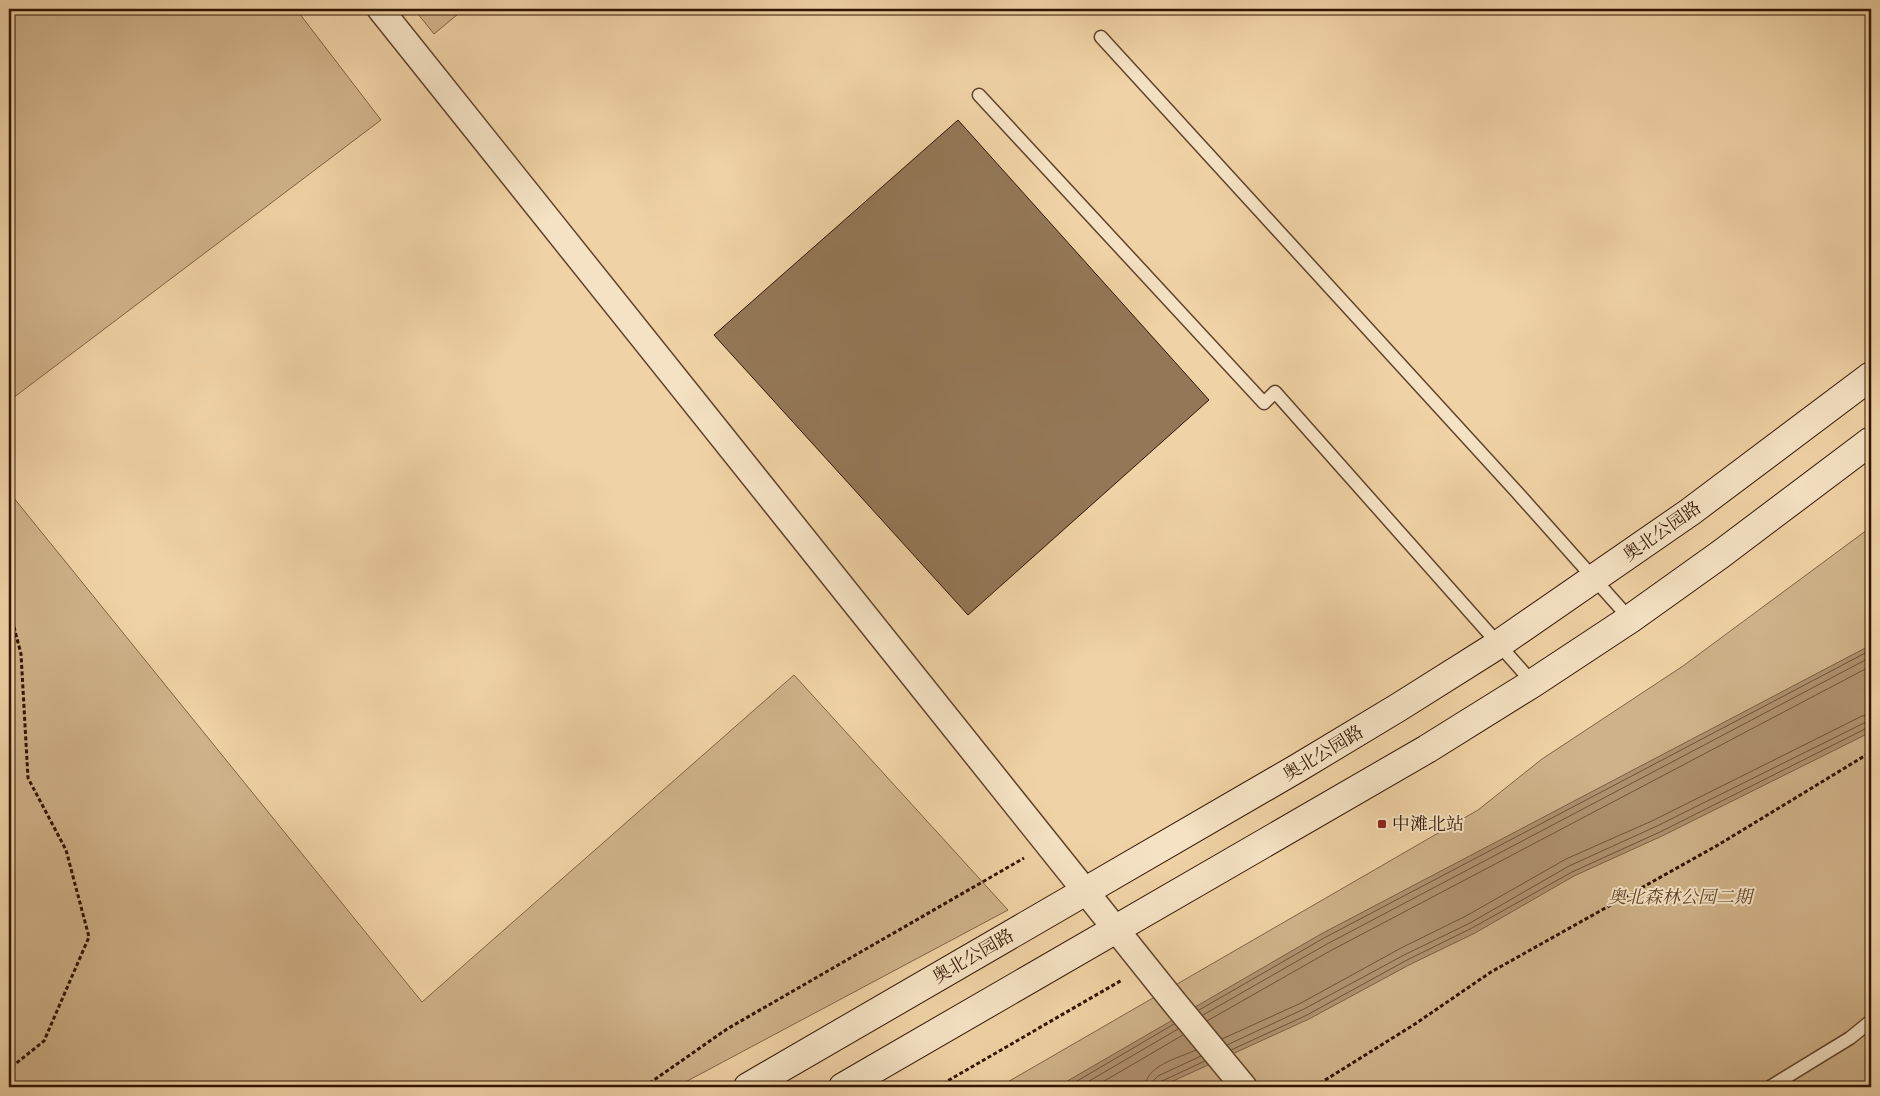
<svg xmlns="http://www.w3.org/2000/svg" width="1880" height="1096" font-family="'EB Garamond','Noto Serif SC',serif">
  <rect width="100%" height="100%" fill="#efd2a5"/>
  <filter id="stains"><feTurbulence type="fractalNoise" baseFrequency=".004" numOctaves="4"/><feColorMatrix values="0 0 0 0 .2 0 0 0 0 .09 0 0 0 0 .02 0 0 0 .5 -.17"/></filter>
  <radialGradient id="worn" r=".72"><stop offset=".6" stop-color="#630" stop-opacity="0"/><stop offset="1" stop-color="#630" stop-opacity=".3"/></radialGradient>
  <g fill="#cfb289" stroke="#806345">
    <polygon points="9,9 296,9 381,120 9,401"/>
    <polygon points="414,9 464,9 434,34"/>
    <polygon points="9,492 422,1002 794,675 1008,910 676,1087 9,1087"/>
    <polygon points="1871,527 1871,1087 999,1087 1478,810 1542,759 1683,666"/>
  </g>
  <polygon fill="#ae916d" stroke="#7c5f42" points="1871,645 1871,732 1662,836 1574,876 1475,933 1409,965 1309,1019 1160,1087 1057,1087 1321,934"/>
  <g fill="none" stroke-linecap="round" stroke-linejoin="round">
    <g stroke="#705237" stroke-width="1">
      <polyline points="1199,1010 1324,938 1871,650"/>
      <polyline points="1203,1015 1327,944 1871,657"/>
      <polyline points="1207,1021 1330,951 1871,666"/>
      <polyline points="1222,1039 1301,1003 1401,948 1466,916 1566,859 1654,820 1862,716 1871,714"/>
      <polyline points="1227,1045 1304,1009 1404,955 1470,923 1569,866 1657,826 1864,723 1871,721"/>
      <polyline points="1231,1050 1307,1015 1407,960 1472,928 1572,872 1660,832 1867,728 1871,728"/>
      <polyline points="1067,1087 1174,1024"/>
      <polyline points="1079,1087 1178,1029"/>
      <polyline points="1094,1087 1183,1035"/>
      <path d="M 1145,1087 C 1146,1065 1179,1058 1196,1050"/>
      <polyline points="1153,1087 1154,1080 1158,1076 1201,1056"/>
      <polyline points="1159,1087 1162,1081 1205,1061"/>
    </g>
  </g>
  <polygon fill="#947756" stroke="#311401" points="958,120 1209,400 968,615 714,335"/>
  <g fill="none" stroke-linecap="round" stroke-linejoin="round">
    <defs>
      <g id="service">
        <polyline points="1101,37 1515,490 1630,619"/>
        <polyline points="979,95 1264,403 1275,392 1533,683"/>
        <polyline points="1770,1087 1850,1038 1871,1021"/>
      </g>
      <polyline id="minor" points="380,9 1174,1002 1244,1087"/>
      <g id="secondary">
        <polyline points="748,1087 1296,769 1399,707 1499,644 1690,512 1871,376"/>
        <polyline points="843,1087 1427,749 1533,683 1630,619 1721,554 1871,441"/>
      </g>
    </defs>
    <use href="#service" stroke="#60442a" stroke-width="15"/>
    <use href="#minor" stroke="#60442a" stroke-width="28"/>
    <use href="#secondary" stroke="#311401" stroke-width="30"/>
    <g stroke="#311401" stroke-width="3" stroke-dasharray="4 2.5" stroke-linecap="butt">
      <polyline points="9,608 21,654 28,778 66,850 89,937 44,1041 9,1069"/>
      <polyline points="644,1087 727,1029 1024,858"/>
      <polyline points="937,1087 1122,980"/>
      <polyline points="1314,1087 1415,1024 1491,972 1718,845 1871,752"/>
    </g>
    <use href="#service" stroke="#f5e2c4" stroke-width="12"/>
    <use href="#minor" stroke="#f5e2c4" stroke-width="25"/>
    <use href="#secondary" stroke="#f5e2c4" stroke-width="28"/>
  </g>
  <rect fill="#8f2418" stroke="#f5e2c4" stroke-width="2" x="1377" y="819" width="10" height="10" rx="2.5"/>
  <g text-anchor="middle" stroke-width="4" stroke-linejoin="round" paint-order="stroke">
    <g font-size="18" fill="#311401" stroke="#f5e2c4">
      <text transform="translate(1662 531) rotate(-35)" y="6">奥北公园路</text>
      <text transform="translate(1323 753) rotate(-31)" y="6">奥北公园路</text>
      <text transform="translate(973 956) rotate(-30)" y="6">奥北公园路</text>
    </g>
    <g font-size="18" fill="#311401" stroke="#f5e2c4" text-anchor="start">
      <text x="1392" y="830">中滩北站</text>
    </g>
    <g font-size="18" font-style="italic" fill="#60432a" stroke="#f5e2c4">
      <text x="1680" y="903">奥北森林公园二期</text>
    </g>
  </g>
  <rect width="1880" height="1096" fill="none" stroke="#efd2a5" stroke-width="30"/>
  <rect x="10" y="10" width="1860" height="1076" fill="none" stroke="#311401" stroke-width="2.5"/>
  <rect x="15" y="15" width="1850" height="1066" fill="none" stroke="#311401"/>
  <rect width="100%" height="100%" filter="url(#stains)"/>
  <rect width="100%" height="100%" fill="url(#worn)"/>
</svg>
